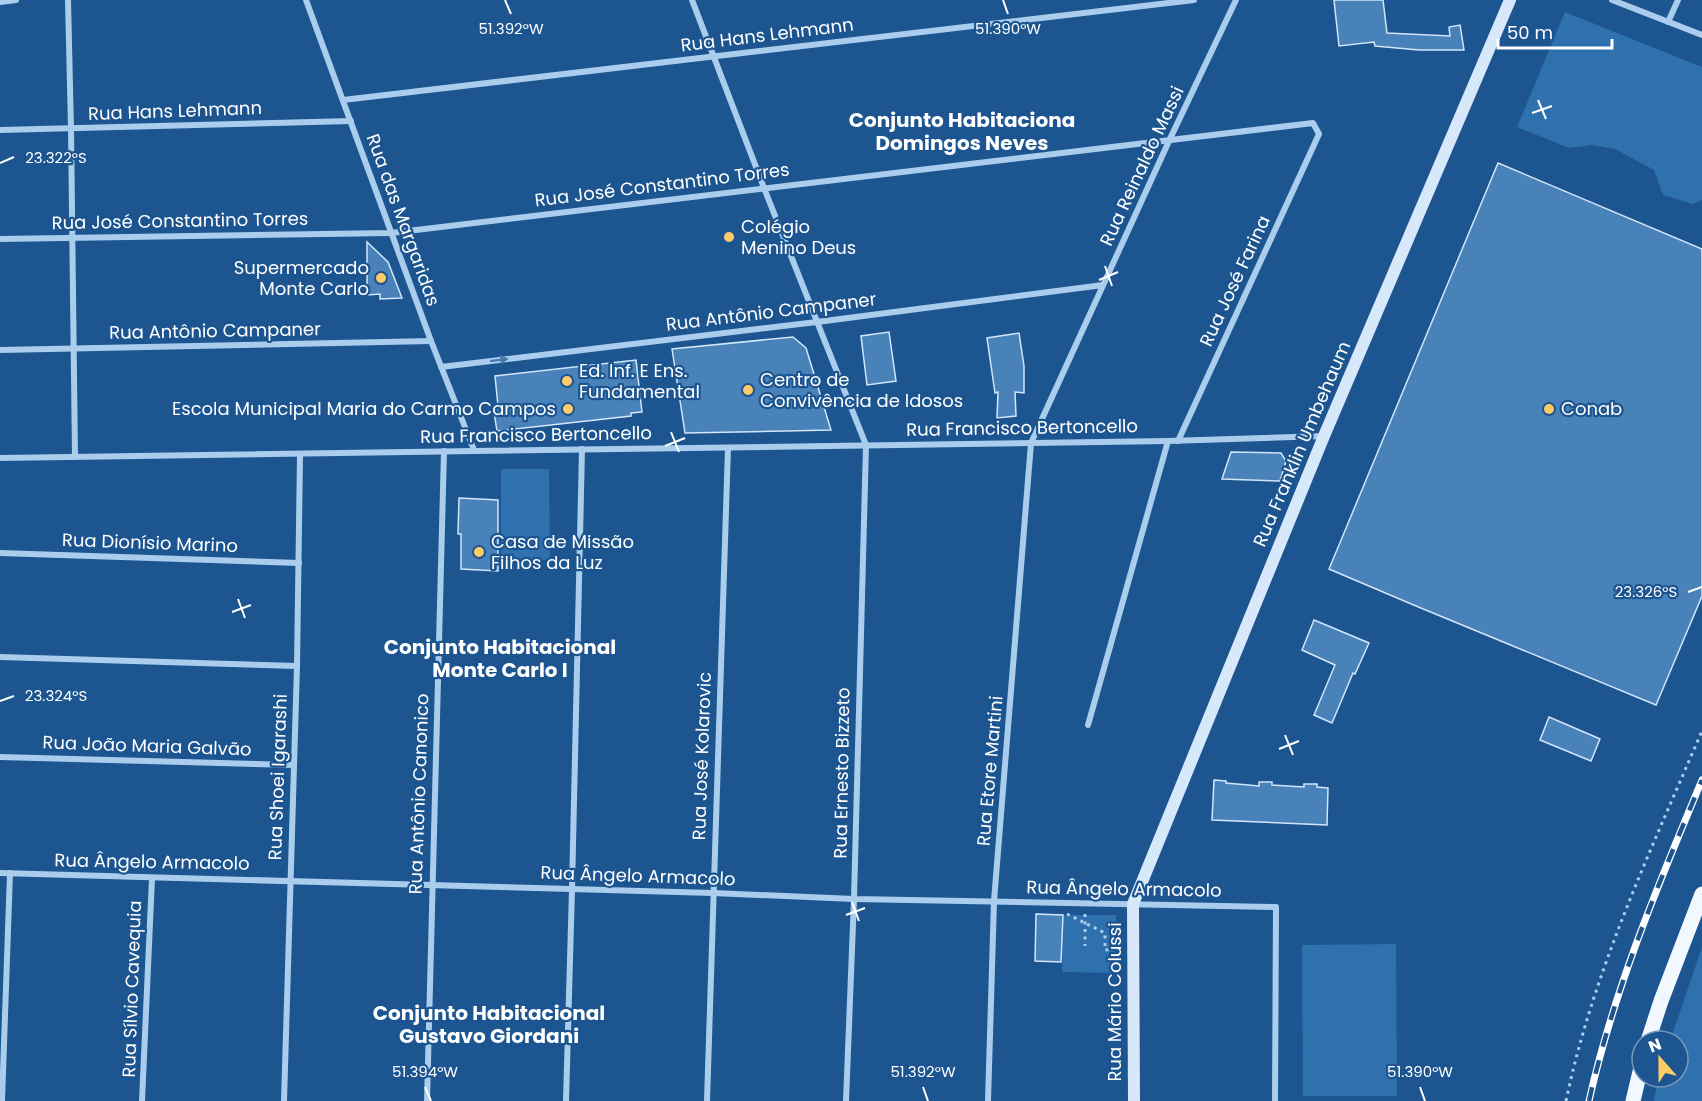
<svg xmlns="http://www.w3.org/2000/svg" width="1702" height="1101" font-family="Poppins,sans-serif">
  <rect width="100%" height="100%" fill="#1c5590"/>
  <g fill="#2f70ae">
    <polygon points="1565,12 1702,67 1702,200 1693,204 1663,195 1654,170 1615,149 1592,145 1569,148 1517,127"/>
    <polygon points="501,469 549,469 550,560 501,561"/>
    <polygon points="1063,915 1116,915 1115,973 1062,972"/>
    <polygon points="1396,944 1397,1096 1303,1096 1302,945"/>
    <polygon points="1702,947 1702,1101 1654,1101 1658,1077 1678,1077 1678,1041 1670,1041"/>
  </g>
  <g fill="#4981b9" stroke="#d1e6fa" stroke-width="1.5">
    <polygon points="1334,0 1383,0 1387,33 1450,36 1449,27 1460,25 1464,50 1419,50 1375,46 1374,42 1339,46"/>
    <polygon points="1498,163 1702,249 1702,596 1656,705 1416,606 1329,569"/>
    <polygon points="367,242 388,262 402,298 380,299 380,294 367,295"/>
    <polygon points="889,332 896,381 867,385 861,336"/>
    <polygon points="1019,333 1024,366 1024,393 1015,392 1016,416 997,418 998,392 995,393 987,338"/>
    <polygon points="793,337 806,348 831,430 685,433 672,349"/>
    <polygon points="636,360 642,412 631,413 631,416 497,431 493,406 498,406 495,376"/>
    <polygon points="1231,452 1281,453 1286,461 1280,481 1222,479"/>
    <polygon points="459,498 498,500 498,571 461,569 461,534 458,534"/>
    <polygon points="1314,620 1369,643 1355,674 1353,673 1332,723 1314,715 1335,665 1302,650"/>
    <polygon points="1549,717 1600,739 1591,761 1540,740"/>
    <polygon points="1214,780 1226,781 1226,783 1259,786 1259,782 1272,782 1272,785 1304,787 1304,784 1317,784 1317,787 1328,788 1327,825 1212,820"/>
    <polygon points="1036,914 1063,915 1061,962 1035,961"/>
  </g>
  <g fill="none" stroke-linecap="round" stroke-linejoin="round">
    <g stroke="#aacdee" stroke-width="3" stroke-dasharray="3 4.5" stroke-linecap="butt">
      <polyline points="1067,914 1105,933 1105,950 1120,949"/>
      <polyline points="1085,914 1085,946"/>
      <path d="M 1566,1101 C 1593,972 1650,852 1702,731"/>
    </g>
    <g stroke="#aacdee" stroke-width="6">
      <polyline points="68,0 71,129 75,457"/>
      <polyline points="306,0 431,341 474,450"/>
      <polyline points="692,0 764,188 866,445 854,899 846,1101"/>
      <polyline points="1612,0 1702,35"/>
      <polyline points="0,2 16,0"/>
      <polyline points="1668,22 1678,0"/>
      <polyline points="343,100 1194,0"/>
      <polyline points="0,130 351,121"/>
      <polyline points="0,239 391,233 1313,123 1319,134 1178,441"/>
      <polyline points="0,350 431,341"/>
      <polyline points="441,367 817,322 1103,285"/>
      <polyline points="0,458 1168,441 1324,436"/>
      <polyline points="0,553 299,563"/>
      <polyline points="0,657 297,666"/>
      <polyline points="1088,725 1168,441"/>
      <polyline points="0,757 293,765"/>
      <polyline points="0,873 713,893 854,899 1276,907 1275,1101"/>
      <polyline points="2,1101 10,873"/>
      <polyline points="142,1101 152,878"/>
      <polyline points="284,1101 297,666 300,455"/>
      <polyline points="427,1101 444,451"/>
      <polyline points="566,1101 572,889 582,449"/>
      <polyline points="707,1101 728,448"/>
      <polyline points="988,1101 994,901 1031,443 1169,141 1236,0"/>
    </g>
    <polyline stroke="#d7e8fa" stroke-width="12" points="1134,1101 1133,904 1324,436 1510,0"/>
    <g stroke="#f2f8ff" stroke-width="15">
      <polyline points="1648,1041 1661,1001 1702,894"/>
      <polyline points="1633,1101 1642,1063"/>
    </g>
    <defs>
      <path id="rail" d="M 1589,1101 C 1614,989 1658,885 1702,780"/>
    </defs>
    <use href="#rail" stroke="#fff" stroke-width="7"/>
    <use href="#rail" stroke="#1c5590" stroke-width="4.5" stroke-dasharray="14" stroke-linecap="butt"/>
  </g>
  <defs><path id="oneway-solid" d="M-6-.8H1V-3.2L6.5 0L1 3.2V.8H-6Z" transform="scale(1.5)"/></defs>
  <use fill="#4779ac" href="#oneway-solid" transform="translate(499 360) rotate(-7)"/>
  <path fill="none" stroke="#fff" stroke-width="2" d="M 505,0 L 511,14M 1003,0 L 1008,14M 1538,100 L 1546,119M 1532,113 L 1552,106M 0,163 L 14,157M 1105,266 L 1112,286M 1099,280 L 1118,272M 671,432 L 679,452M 665,446 L 685,438M 1688,592 L 1702,587M 238,599 L 245,618M 232,612 L 251,605M 0,701 L 14,696M 1285,735 L 1293,755M 1279,749 L 1299,741M 852,902 L 859,921M 846,915 L 865,908M 425,1087 L 431,1101M 923,1087 L 928,1101M 1420,1087 L 1425,1101"/>
  <g fill="#ffca68" stroke="#1c5590" stroke-width="2">
    <circle cx="729" cy="237" r="6"/>
    <circle cx="381" cy="278" r="6"/>
    <circle cx="567" cy="381" r="6"/>
    <circle cx="748" cy="390" r="6"/>
    <circle cx="568" cy="409" r="6"/>
    <circle cx="1549" cy="409" r="6"/>
    <circle cx="479" cy="552" r="6"/>
  </g>
  <g text-anchor="middle" stroke-width="4.5" stroke-linejoin="round" paint-order="stroke">
    <g font-size="18" fill="#fff" stroke="#1c5590">
      <text transform="translate(767 35) rotate(-7)" y="6">Rua Hans Lehmann</text>
      <text transform="translate(175 111) rotate(-2)" y="6">Rua Hans Lehmann</text>
      <text transform="translate(1142 166) rotate(-65)" y="6">Rua Reinaldo Massi</text>
      <text transform="translate(662 185) rotate(-7)" y="6">Rua José Constantino Torres</text>
      <text transform="translate(403 220) rotate(70)" y="6">Rua das Margaridas</text>
      <text transform="translate(180 221) rotate(-1)" y="6">Rua José Constantino Torres</text>
      <text transform="translate(1235 281) rotate(-65)" y="6">Rua José Farina</text>
      <text transform="translate(771 312) rotate(-7)" y="6">Rua Antônio Campaner</text>
      <text transform="translate(215 331) rotate(-1)" y="6">Rua Antônio Campaner</text>
      <text transform="translate(1022 428) rotate(-1)" y="6">Rua Francisco Bertoncello</text>
      <text transform="translate(536 435) rotate(-1)" y="6">Rua Francisco Bertoncello</text>
      <text transform="translate(1302 444) rotate(-67)" y="6">Rua Franklin Umbehaum</text>
      <text transform="translate(150 543) rotate(2)" y="6">Rua Dionísio Marino</text>
      <text transform="translate(147 746) rotate(2)" y="6">Rua João Maria Galvão</text>
      <text transform="translate(702 756) rotate(-88)" y="6">Rua José Kolarovic</text>
      <text transform="translate(990 771) rotate(-85)" y="6">Rua Etore Martini</text>
      <text transform="translate(842 773) rotate(-89)" y="6">Rua Ernesto Bizzeto</text>
      <text transform="translate(278 777) rotate(-88)" y="6">Rua Shoei Igarashi</text>
      <text transform="translate(419 794) rotate(-88)" y="6">Rua Antônio Canonico</text>
      <text transform="translate(152 862) rotate(1)" y="6">Rua Ângelo Armacolo</text>
      <text transform="translate(638 876) rotate(2)" y="6">Rua Ângelo Armacolo</text>
      <text transform="translate(1124 889) rotate(1)" y="6">Rua Ângelo Armacolo</text>
      <text transform="translate(132 989) rotate(-88)" y="6">Rua Sílvio Cavequia</text>
      <text transform="translate(1115 1002) rotate(-90)" y="6">Rua Mário Colussi</text>
    </g>
    <g font-size="18" fill="#fff" stroke="#1c5590" text-anchor="start">
      <text x="741" y="233">Colégio<tspan x="741" dy="21">Menino Deus</tspan></text>
      <text x="369" y="274" text-anchor="end">Supermercado<tspan x="369" dy="21">Monte Carlo</tspan></text>
      <text x="579" y="377">Ed. Inf. E Ens.<tspan x="579" dy="21">Fundamental</tspan></text>
      <text x="760" y="386">Centro de<tspan x="760" dy="21">Convivência de Idosos</tspan></text>
      <text x="556" y="415" text-anchor="end">Escola Municipal Maria do Carmo Campos</text>
      <text x="1561" y="415">Conab</text>
      <text x="491" y="548">Casa de Missão<tspan x="491" dy="21">Filhos da Luz</tspan></text>
    </g>
    <g font-size="20" font-weight="bold" fill="#fff" stroke="#1c5590">
      <text x="962" y="127">Conjunto Habitaciona<tspan x="962" dy="23">Domingos Neves</tspan></text>
      <text x="500" y="654">Conjunto Habitacional<tspan x="500" dy="23">Monte Carlo I</tspan></text>
      <text x="489" y="1020">Conjunto Habitacional<tspan x="489" dy="23">Gustavo Giordani</tspan></text>
    </g>
  </g>
  <g font-size="15" text-anchor="middle" fill="#fff" stroke="#1c5590" stroke-width="4.5" stroke-linejoin="round" paint-order="stroke">
    <text x="511" y="34">51.392°W</text>
    <text x="1008" y="34">51.390°W</text>
    <text x="56" y="163">23.322°S</text>
    <text x="1646" y="597">23.326°S</text>
    <text x="56" y="701">23.324°S</text>
    <text x="425" y="1077">51.394°W</text>
    <text x="923" y="1077">51.392°W</text>
    <text x="1420" y="1077">51.390°W</text>
  </g>
  <g transform="translate(1660 1059) rotate(339)"><circle r="28" fill="#1c5590" stroke="#7799bc" stroke-width="1.5"/>
  <path d="M0-4.5L10 22L0 15L-10 22Z" fill="#ffca68"/>
  <text y="-9" font-size="16" font-weight="bold" text-anchor="middle" fill="#ffffff">N</text>
  </g>
  <path d="M1498 39v9h114v-9" fill="none" stroke="#ffffff" stroke-width="3"/>
  <text x="1507" y="39" font-size="18" fill="#ffffff" stroke="#1c5590" stroke-width="4.5" paint-order="stroke">50 m</text>
</svg>
